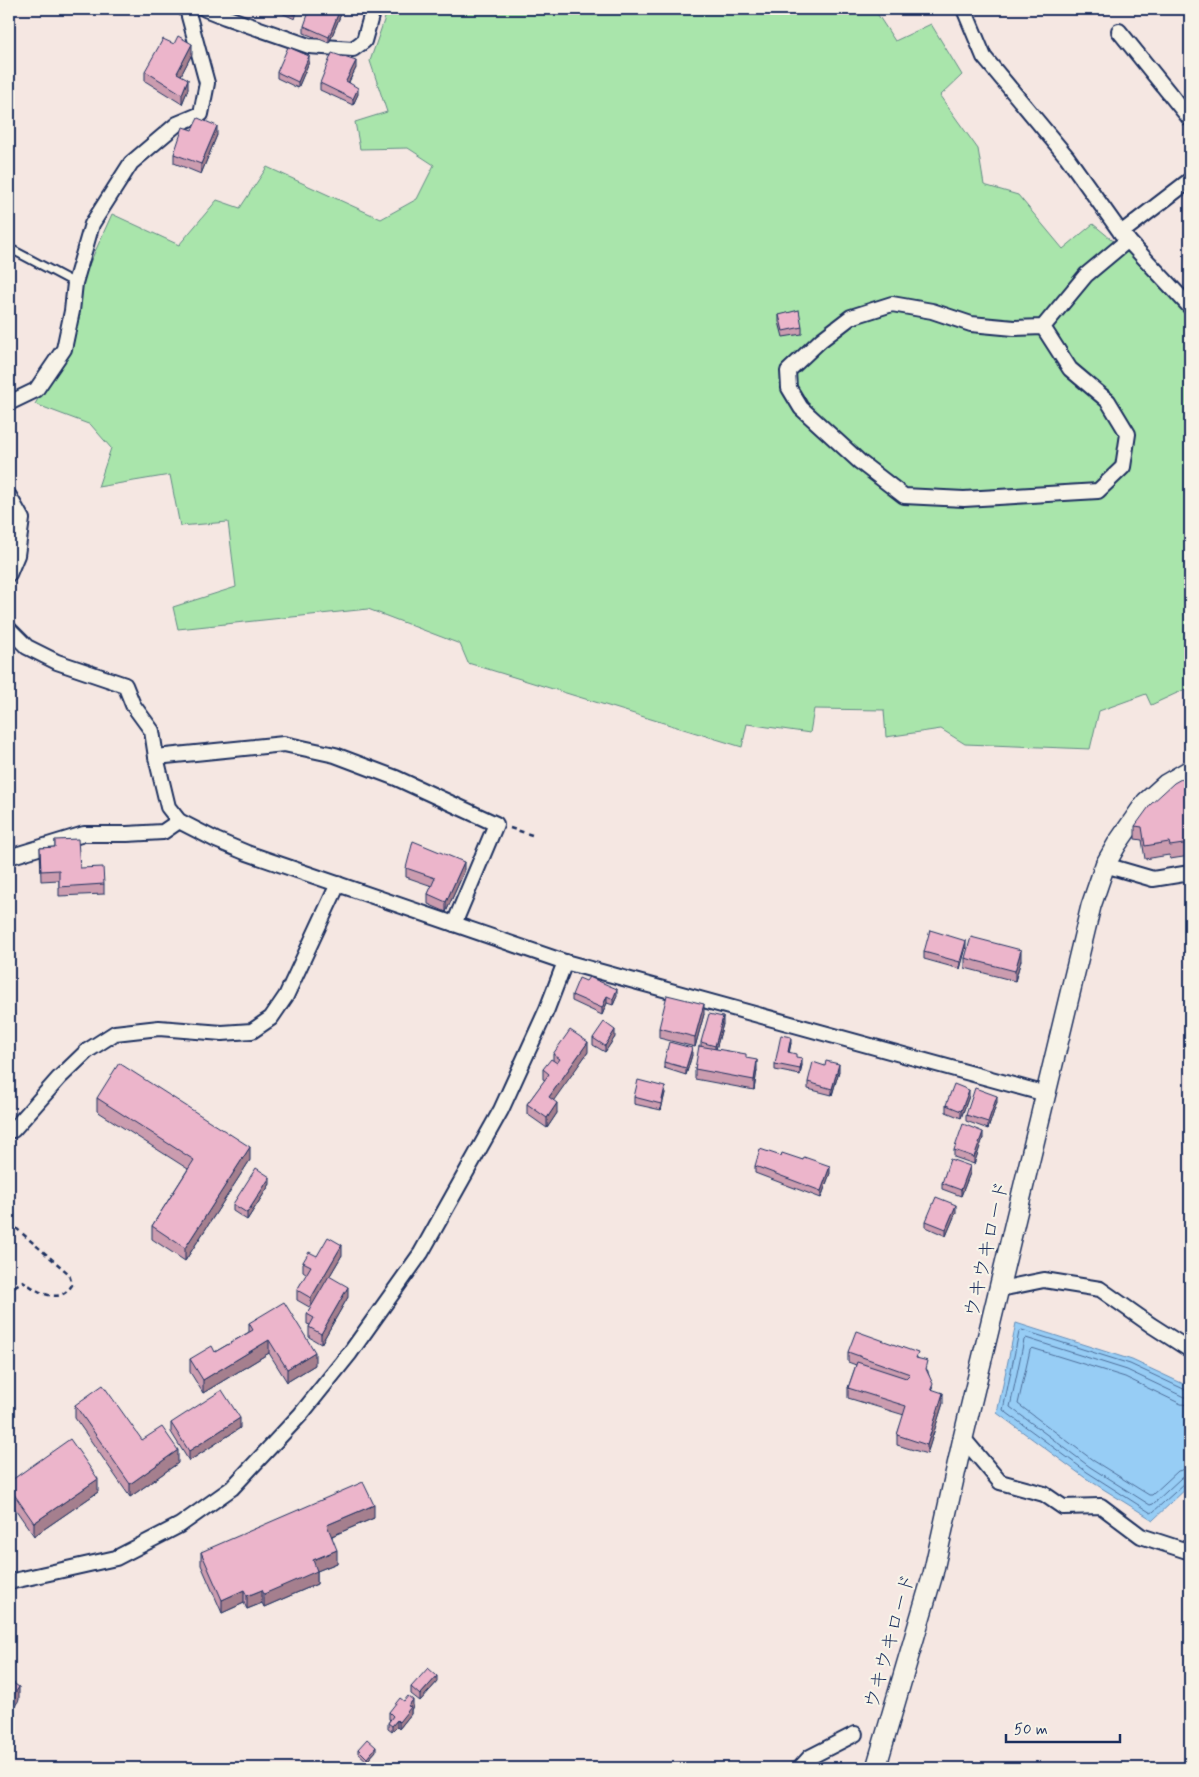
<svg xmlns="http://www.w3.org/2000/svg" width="1199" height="1777" font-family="Mynerve,'Klee One',sans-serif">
  <rect width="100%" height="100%" fill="#f5e7e2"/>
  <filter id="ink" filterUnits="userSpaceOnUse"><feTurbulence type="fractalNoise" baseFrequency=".02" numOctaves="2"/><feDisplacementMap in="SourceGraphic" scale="10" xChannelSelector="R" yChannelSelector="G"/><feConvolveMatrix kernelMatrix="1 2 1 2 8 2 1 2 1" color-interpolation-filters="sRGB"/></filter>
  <g filter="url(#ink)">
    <polygon fill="#a9e5ab" stroke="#628a84" points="388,9 874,9 895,41 931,24 962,75 940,96 978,149 984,185 1018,195 1063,249 1093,224 1140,263 1190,316 1190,687 1151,705 1146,694 1099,711 1090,749 965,744 941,729 886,737 884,710 814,709 810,733 747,724 742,747 468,663 460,644 368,609 178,629 173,607 236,587 228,522 180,526 170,475 98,487 111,448 91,425 35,404 74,337 84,276 112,214 179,245 217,200 240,208 267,167 381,219 417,199 434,165 408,148 360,149 355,122 387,112 370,61"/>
    <polygon fill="#97cdf5" stroke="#658eb9" points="1016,1323 1132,1360 1190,1387 1190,1485 1153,1520 1084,1477 997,1413"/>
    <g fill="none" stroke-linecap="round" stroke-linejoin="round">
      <g stroke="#4d6e9a" stroke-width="1">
        <polyline points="1190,1392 1130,1364 1022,1330 1019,1332 1003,1410 1087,1472 1151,1513 1153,1512 1185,1483 1190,1481"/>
        <polyline points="1190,1398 1184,1397 1127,1370 1026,1338 1024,1340 1010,1407 1090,1467 1150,1505 1153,1504 1181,1478 1190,1475"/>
        <polyline points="1190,1405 1181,1404 1125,1377 1032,1348 1030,1350 1018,1404 1094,1461 1149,1495 1152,1495 1178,1471 1190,1468"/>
      </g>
      <defs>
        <polyline id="lane" points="9,248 75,283"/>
        <g id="street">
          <polyline points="205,9 225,17 309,46 353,49 364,41 373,9"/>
          <polyline points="964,9 984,57 1067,157 1121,233 1190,307"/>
          <polyline points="1119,31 1190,119"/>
          <polyline points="1121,233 1190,180"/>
          <polyline points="1043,327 1014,328 971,324 932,311 892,304 851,317 821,340 788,371 789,388 801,408 860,462 904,496 964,499 1098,491 1123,467 1128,434 1108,401 1070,369 1043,327 1086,275 1128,240"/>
          <polyline points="9,403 36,390 64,349 72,311 75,283 92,224 131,163 177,124 201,114 207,83 187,9"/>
          <polyline points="9,496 22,519 17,555 9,574"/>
          <polyline points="9,629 27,647 57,662 125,685 133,705 152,731 156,757 168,807 179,821 216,840 247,853 565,962 1046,1094"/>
          <polyline points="156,757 284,744 335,755 396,778 496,824 454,924"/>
          <polyline points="9,857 84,834 127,834 163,832 179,821"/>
          <polyline points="1105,865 1153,879 1190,873"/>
          <polyline points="13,1130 59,1078 87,1051 115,1033 159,1028 222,1033 252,1031 271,1018 286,996 338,884"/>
          <polyline points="1000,1289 1044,1280 1100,1289 1151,1325 1190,1350"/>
          <polyline points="963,1438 1000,1482 1044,1494 1063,1507 1101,1506 1141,1536 1190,1552"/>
          <polyline points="9,1582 116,1558 180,1525 232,1488 301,1414 350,1353 421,1253 501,1110 547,1009 565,962"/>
          <polyline points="800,1768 810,1757 855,1734"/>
        </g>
        <polyline id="secondary" points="876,1768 933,1574 963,1438 1091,906 1105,865 1117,844 1146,802 1166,784 1190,770"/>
      </defs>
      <use href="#lane" stroke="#1b2f5e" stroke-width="11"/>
      <use href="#street" stroke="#1b2f5e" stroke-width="18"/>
      <use href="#secondary" stroke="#1b2f5e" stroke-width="22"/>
      <g stroke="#1b2f5e" stroke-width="2.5" stroke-dasharray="5 4" stroke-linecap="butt">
        <polyline points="510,828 532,835"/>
        <path d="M 9,1222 L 69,1274 L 72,1285 C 59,1306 38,1292 23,1281 L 9,1290"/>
        <polyline points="9,1337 12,1341"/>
      </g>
      <use href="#lane" stroke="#f7f3e8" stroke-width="7"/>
      <use href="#street" stroke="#f7f3e8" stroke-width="14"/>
      <use href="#secondary" stroke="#f7f3e8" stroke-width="19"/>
    </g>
    <g fill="#cb9caf" stroke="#1b2f5e">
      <polygon points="266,9 276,9 275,12"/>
      <polygon points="279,9 298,9 295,19 279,12"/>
      <polygon points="343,9 329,43 304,33 304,26"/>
      <polygon points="192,54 181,75 188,89 182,104 145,81 145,71"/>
      <polygon points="309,62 298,88 277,78 277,72"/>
      <polygon points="356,68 349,82 358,94 353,105 320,90 320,83"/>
      <polygon points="192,130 217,135 201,174 174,163 174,154"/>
      <polygon points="779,315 802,327 802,334 783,337 779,322"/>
      <polygon points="1190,774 1190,856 1170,859 1169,855 1145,859 1142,840 1135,839 1135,826"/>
      <polygon points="55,840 80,868 104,884 104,894 59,896 59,880 41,881 40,848 55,847"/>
      <polygon points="406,868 464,872 446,912 428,904 428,894 432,886 406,877"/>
      <polygon points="966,947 960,969 924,959 924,952"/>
      <polygon points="965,958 1021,960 1015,981 965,968"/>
      <polygon points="572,995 617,996 613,1005 607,1003 602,1015 572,1001"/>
      <polygon points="704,1014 695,1047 659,1038 659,1028"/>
      <polygon points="723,1024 716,1049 746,1058 757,1070 754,1090 695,1079 695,1069 701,1046 701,1042"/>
      <polygon points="615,1037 605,1052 593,1045 593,1038"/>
      <polygon points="791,1043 789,1052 796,1057 802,1065 800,1075 775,1070 775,1064"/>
      <polygon points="588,1052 553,1100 557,1113 547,1128 527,1114 527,1104 545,1080 543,1079 543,1069 553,1060 553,1054"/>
      <polygon points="692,1055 686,1075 664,1068 664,1062"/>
      <polygon points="839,1071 832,1095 808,1089 808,1082"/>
      <polygon points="665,1093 661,1110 634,1104 634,1097"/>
      <polygon points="969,1096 961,1118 946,1112 946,1105"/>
      <polygon points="97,1098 250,1160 185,1261 152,1239 152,1226 188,1169 97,1111"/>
      <polygon points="997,1102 988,1129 966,1121 966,1115"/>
      <polygon points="983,1138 974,1164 954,1157 954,1150"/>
      <polygon points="781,1156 803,1160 830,1173 821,1198 755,1173 755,1166"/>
      <polygon points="970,1173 961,1196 942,1189 942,1183"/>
      <polygon points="270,1184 247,1220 233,1211 233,1204"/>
      <polygon points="956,1212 946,1236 926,1227 926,1221"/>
      <polygon points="342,1255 329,1277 348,1297 321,1344 309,1337 309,1327 310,1325 307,1324 307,1314 311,1308 297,1300 297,1290 307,1274 303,1271 303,1262 317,1256"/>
      <polygon points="249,1323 315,1365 287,1382 269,1353 203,1393 190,1372 190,1359 215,1352 249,1332"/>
      <polygon points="848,1352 918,1358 928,1371 928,1372 933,1390 943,1403 927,1454 897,1445 897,1435 904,1415 848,1398 848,1388 856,1365 848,1362"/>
      <polygon points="75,1405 178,1463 130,1497 75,1418"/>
      <polygon points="171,1423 240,1428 189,1461 171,1432"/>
      <polygon points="9,1482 98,1492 34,1536 9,1500"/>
      <polygon points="374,1518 332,1536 337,1563 317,1571 317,1584 264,1607 262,1603 247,1609 244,1603 222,1613 201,1565 201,1552"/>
      <polygon points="437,1682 420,1701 411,1694 411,1687"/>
      <polygon points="404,1701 413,1706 411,1710 411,1714 399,1729 397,1727 392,1732 388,1729 388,1723 390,1720 389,1719 389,1712"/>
      <polygon points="358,1749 376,1751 367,1761 358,1753"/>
    </g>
    <g fill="#a57f8e" stroke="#1b2f5e">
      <polygon points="340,9 343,9 329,43 329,37"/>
      <polygon points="192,44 192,54 177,83 177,73"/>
      <polygon points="309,56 309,62 298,88 298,82"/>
      <polygon points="356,61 356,68 346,87 346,81"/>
      <polygon points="188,79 188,89 182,104 182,94"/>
      <polygon points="358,88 358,94 353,105 353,99"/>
      <polygon points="217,126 217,135 201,174 201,164"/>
      <polygon points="464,862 464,872 446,912 446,902"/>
      <polygon points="966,941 966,947 960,969 960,962"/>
      <polygon points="1021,950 1021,960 1015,981 1015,971"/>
      <polygon points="617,989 617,996 613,1005 613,999"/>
      <polygon points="607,996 607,1003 602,1015 602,1008"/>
      <polygon points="704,1004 704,1014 695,1047 695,1037"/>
      <polygon points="723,1017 723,1024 715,1053 715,1046"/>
      <polygon points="615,1030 615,1037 605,1052 605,1046"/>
      <polygon points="791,1037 791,1043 788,1059 788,1052"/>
      <polygon points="588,1042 588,1052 549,1107 549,1097"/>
      <polygon points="692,1048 692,1055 686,1075 686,1068"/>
      <polygon points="802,1058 802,1065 800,1075 800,1069"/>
      <polygon points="757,1060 757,1070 754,1090 754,1080"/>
      <polygon points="839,1064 839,1071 832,1095 832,1089"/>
      <polygon points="665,1087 665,1093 661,1110 661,1104"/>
      <polygon points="969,1090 969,1096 961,1118 961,1111"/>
      <polygon points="997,1096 997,1102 988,1129 988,1122"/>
      <polygon points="557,1103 557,1113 547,1128 547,1118"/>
      <polygon points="983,1132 983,1138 974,1164 974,1157"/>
      <polygon points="250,1147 250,1160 185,1261 185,1248"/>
      <polygon points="830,1166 830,1173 821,1198 821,1191"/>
      <polygon points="970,1166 970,1173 961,1196 961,1190"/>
      <polygon points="270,1177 270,1184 247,1220 247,1213"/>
      <polygon points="956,1205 956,1212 946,1236 946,1229"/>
      <polygon points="342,1245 342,1255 311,1308 311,1298"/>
      <polygon points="348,1287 348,1297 321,1344 321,1334"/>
      <polygon points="269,1340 269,1353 203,1393 203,1380"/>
      <polygon points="315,1352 315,1365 287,1382 287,1369"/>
      <polygon points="943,1393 943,1403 927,1454 927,1445"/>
      <polygon points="240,1418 240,1428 189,1461 189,1451"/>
      <polygon points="178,1450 178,1463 130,1497 130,1484"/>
      <polygon points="98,1479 98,1492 34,1536 34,1523"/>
      <polygon points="374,1505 374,1518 327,1538 327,1525"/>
      <polygon points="337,1550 337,1563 317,1571 317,1584 264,1607 264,1594 313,1560"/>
      <polygon points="244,1590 244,1603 222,1613 222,1600"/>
      <polygon points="262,1590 262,1603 247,1609 247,1596"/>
      <polygon points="437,1676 437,1682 420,1701 420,1695"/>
      <polygon points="19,1687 19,1700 9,1715 9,1702"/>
      <polygon points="413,1700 413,1706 411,1710 411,1714 399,1729 399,1722 408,1706"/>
      <polygon points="397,1720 397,1727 392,1732 392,1726"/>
      <polygon points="376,1747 376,1751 367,1761 367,1758"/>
    </g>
    <g fill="#ecb5cb" stroke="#1b2f5e">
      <polygon points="280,9 297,9 295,15"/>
      <polygon points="310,9 340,9 329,37 304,26"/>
      <polygon points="178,36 192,44 177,73 188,79 182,94 145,71 163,39 174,44"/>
      <polygon points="288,47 309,56 298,82 277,72"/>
      <polygon points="332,53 356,61 346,81 358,88 353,99 320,83"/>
      <polygon points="198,118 217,126 201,164 174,154 183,127 192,130"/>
      <polygon points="799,310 802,327 783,331 779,315"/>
      <polygon points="1190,774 1190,843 1170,846 1169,842 1145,846 1142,827 1135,826 1151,804 1174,783"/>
      <polygon points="78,839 80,868 103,867 104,884 59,887 59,870 41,871 40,848 55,847 55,840"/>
      <polygon points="413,841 464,862 446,902 428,894 435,878 406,868"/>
      <polygon points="930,930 966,941 960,962 924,952"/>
      <polygon points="971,937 1021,950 1015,971 965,958"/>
      <polygon points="589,977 617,989 613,999 607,996 602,1008 572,995 579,978 586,981"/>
      <polygon points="667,995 704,1004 695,1037 659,1028"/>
      <polygon points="709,1014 723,1017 715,1046 701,1042"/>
      <polygon points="604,1022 615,1030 605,1046 593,1038"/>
      <polygon points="570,1030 588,1042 549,1097 557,1103 547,1118 527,1104 549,1074 543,1069 551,1059 557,1063 560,1059 553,1054"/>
      <polygon points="781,1035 791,1037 788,1052 796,1054 796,1057 802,1058 800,1069 775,1064"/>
      <polygon points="669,1042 692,1048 686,1068 664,1062"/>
      <polygon points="699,1046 746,1054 746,1058 757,1060 754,1080 695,1069"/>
      <polygon points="826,1061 839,1064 832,1089 808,1082 813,1062 825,1066"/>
      <polygon points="119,1063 250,1147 185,1248 152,1226 194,1160 97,1098"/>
      <polygon points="638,1080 665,1087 661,1104 634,1097"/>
      <polygon points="954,1084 969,1090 961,1111 946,1105"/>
      <polygon points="975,1088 997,1096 988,1122 966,1115"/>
      <polygon points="963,1124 983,1132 974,1157 954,1150"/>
      <polygon points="760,1149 781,1156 782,1153 803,1160 804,1157 830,1166 821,1191 755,1166"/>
      <polygon points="950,1159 970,1166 961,1190 942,1183"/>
      <polygon points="256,1168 270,1177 247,1213 233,1204"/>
      <polygon points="936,1197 956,1205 946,1229 926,1221"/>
      <polygon points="328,1237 342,1245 311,1298 297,1290 311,1266 303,1262 309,1252 317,1256"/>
      <polygon points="329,1276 348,1287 321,1334 309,1327 314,1318 307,1314"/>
      <polygon points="284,1302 315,1352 287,1369 269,1340 203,1380 190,1359 212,1346 215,1352 253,1330 249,1323"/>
      <polygon points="856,1331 918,1353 916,1358 928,1361 926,1369 933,1384 931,1389 943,1393 927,1445 897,1435 906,1406 848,1388 857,1362 906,1378 910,1374 848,1352"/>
      <polygon points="103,1385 142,1440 162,1427 178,1450 130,1484 75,1405"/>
      <polygon points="222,1390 240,1418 189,1451 171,1423"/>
      <polygon points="70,1439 98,1479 34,1523 9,1487 9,1482"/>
      <polygon points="363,1482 374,1505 327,1525 337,1550 313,1560 317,1571 264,1594 262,1590 247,1596 244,1590 222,1600 201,1552"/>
      <polygon points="428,1668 437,1676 420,1695 411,1687"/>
      <polygon points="9,1680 19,1687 9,1702"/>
      <polygon points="408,1696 413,1700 408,1706 411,1707 399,1722 397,1720 392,1726 388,1723 393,1716 389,1712 400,1698 404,1701"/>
      <polygon points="367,1739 376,1747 367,1758 358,1749"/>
    </g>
  </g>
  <g text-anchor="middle" stroke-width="4.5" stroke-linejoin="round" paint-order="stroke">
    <g font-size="20" fill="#1b2f5e" stroke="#f7f3e8">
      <text transform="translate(986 1249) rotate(-77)" y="7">ウキウキロード</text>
      <text transform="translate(889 1641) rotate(-74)" y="7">ウキウキロード</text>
    </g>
  </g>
  <rect width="1199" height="1777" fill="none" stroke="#f7f3e8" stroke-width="30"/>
  <rect x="15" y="15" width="1169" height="1747" fill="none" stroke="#1b2f5e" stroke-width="2" filter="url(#ink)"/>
  <path d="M1006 1734v8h114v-8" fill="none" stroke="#1b2f5e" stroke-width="2.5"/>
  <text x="1014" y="1734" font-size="15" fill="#1b2f5e" stroke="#f7f3e8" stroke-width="4" paint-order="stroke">50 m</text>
</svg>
